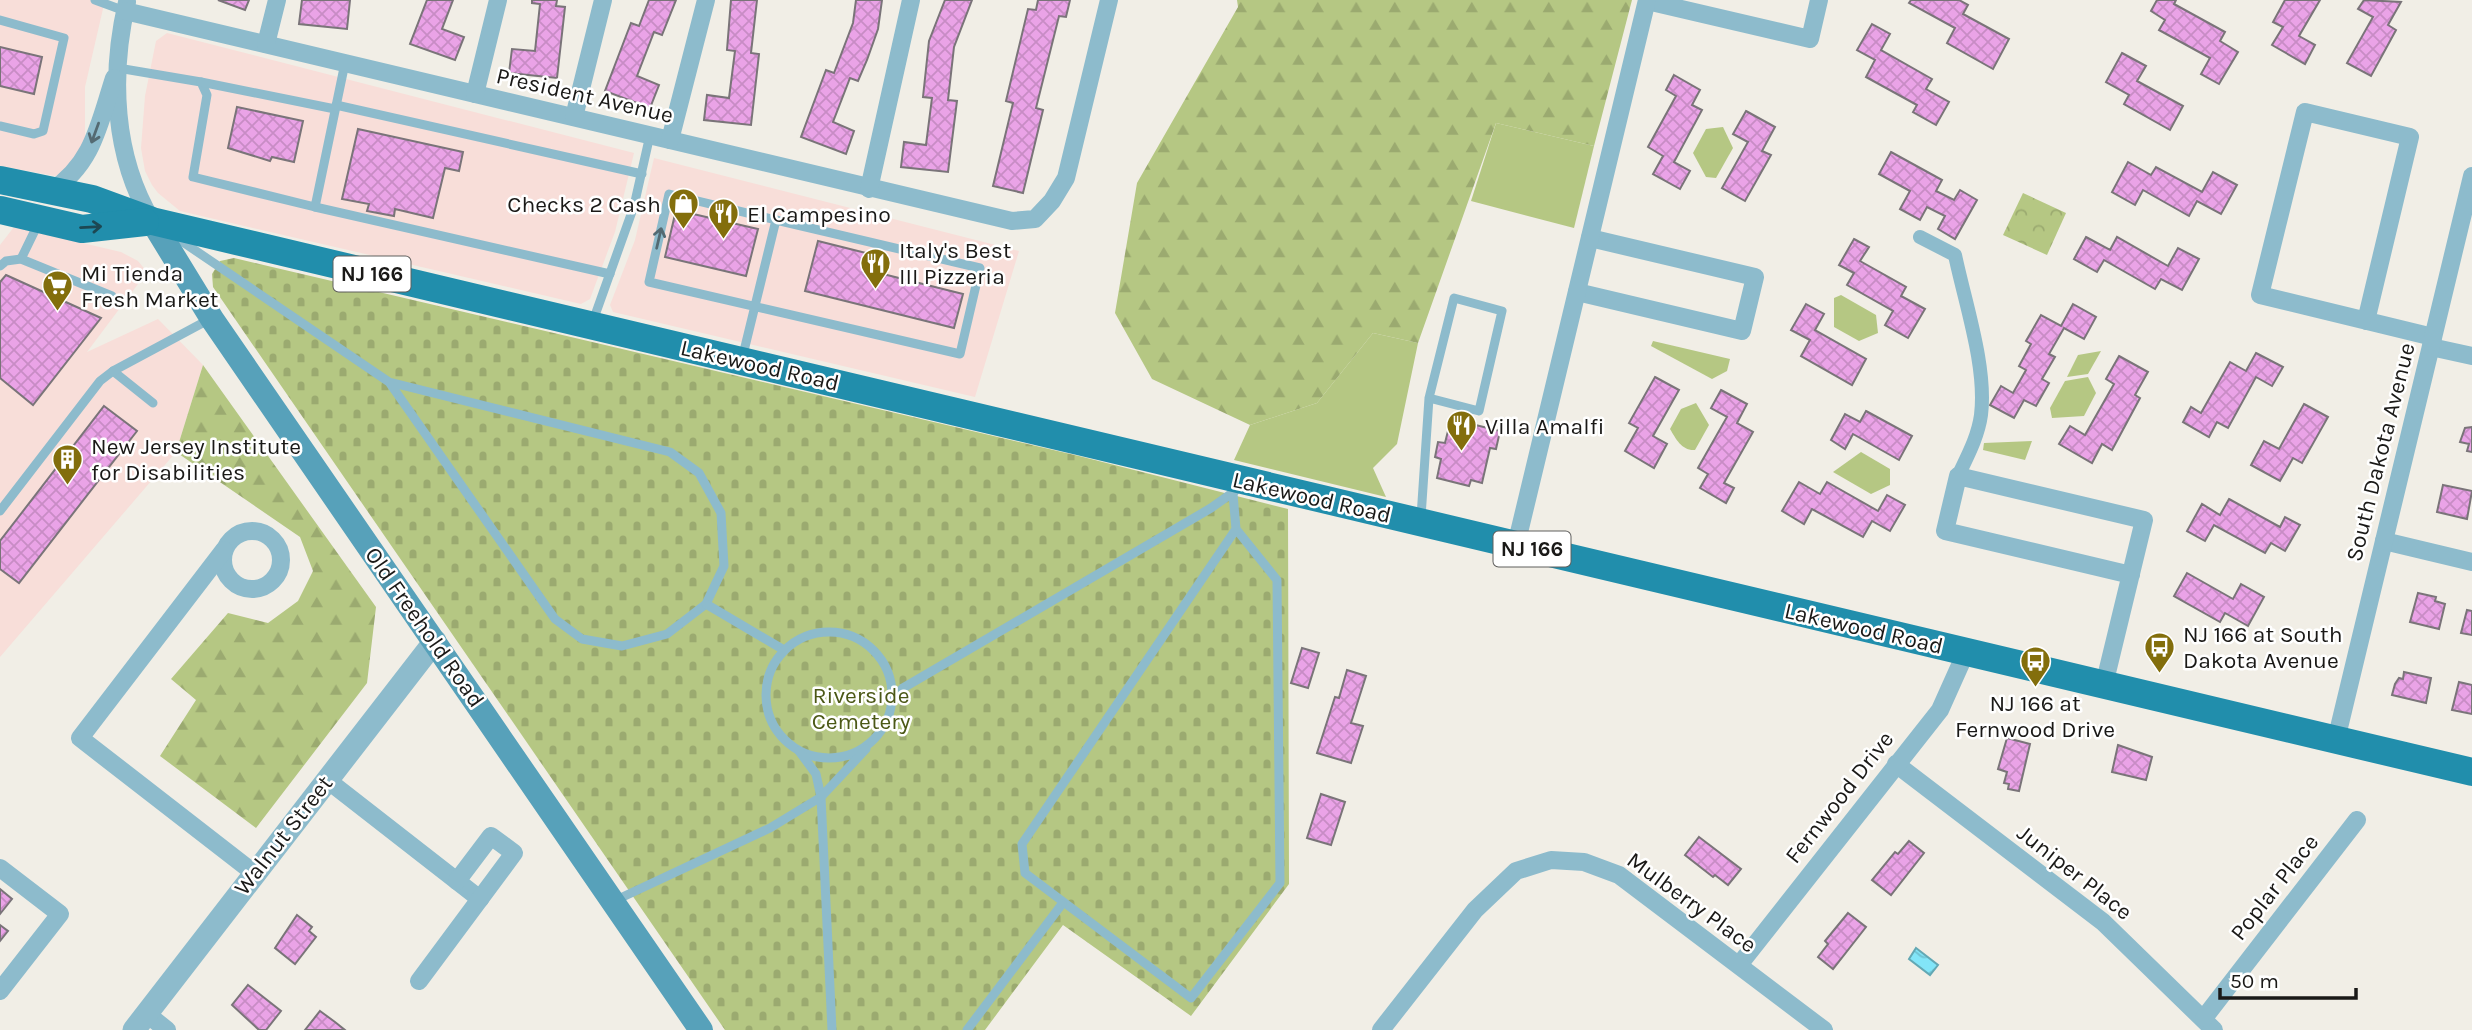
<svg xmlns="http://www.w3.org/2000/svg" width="2472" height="1030" font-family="Karla,sans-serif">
  <defs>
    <pattern id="forest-firs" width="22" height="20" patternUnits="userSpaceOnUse" patternTransform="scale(1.75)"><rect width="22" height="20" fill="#b5c783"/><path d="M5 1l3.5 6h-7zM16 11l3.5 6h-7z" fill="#9baa70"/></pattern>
    <pattern id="cemetery-stones" width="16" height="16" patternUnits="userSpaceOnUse" patternTransform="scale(1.75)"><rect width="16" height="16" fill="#b5c783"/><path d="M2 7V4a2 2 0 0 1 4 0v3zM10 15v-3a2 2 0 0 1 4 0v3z" fill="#9baa70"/></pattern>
    <pattern id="park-crowns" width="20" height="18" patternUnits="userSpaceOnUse" patternTransform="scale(1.75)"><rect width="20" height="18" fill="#b5c783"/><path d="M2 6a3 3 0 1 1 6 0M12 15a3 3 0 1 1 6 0" fill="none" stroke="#9baa70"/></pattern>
    <pattern id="water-waves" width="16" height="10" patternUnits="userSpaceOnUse" patternTransform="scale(1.75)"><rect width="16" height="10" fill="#82e5f8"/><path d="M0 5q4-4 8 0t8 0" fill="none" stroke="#70c4d4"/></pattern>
    <pattern id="building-cross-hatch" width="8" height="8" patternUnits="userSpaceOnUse" patternTransform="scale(1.75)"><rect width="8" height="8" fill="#eaa3e7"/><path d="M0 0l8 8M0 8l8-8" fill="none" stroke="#c88cc5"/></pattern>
  </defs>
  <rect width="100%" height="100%" fill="#f1eee6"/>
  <g fill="#f8ded9">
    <polygon points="0,0 105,0 85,87 85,147 67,171 55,176 0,166"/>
    <polygon points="167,33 634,153 615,232 590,299 581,304 180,211 158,193 152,185 145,171 141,148 145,96 156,41"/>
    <polygon points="654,158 1019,251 975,397 613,312 610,305 635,240"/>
    <polygon points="14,227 121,252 138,261 147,272 87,352 158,319 203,365 176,452 0,657 0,245"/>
  </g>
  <g fill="#b5c783">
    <polygon points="1496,123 1594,146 1574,228 1471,201"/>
    <polygon points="1723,127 1733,148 1716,178 1706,177 1693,153 1706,129"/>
    <polygon points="1841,295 1876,315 1878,333 1859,341 1834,327 1834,298"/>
    <polygon points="1373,333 1418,343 1397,444 1373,468 1386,497 1234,460 1250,425 1317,403"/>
    <polygon points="1653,341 1730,359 1727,371 1712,379 1651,346"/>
    <polygon points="2101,351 2088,374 2067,377 2078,355"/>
    <polygon points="2088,377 2096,393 2084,416 2052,418 2050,408 2065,381"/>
    <path d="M 1696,403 L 1709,425 L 1695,450 C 1682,451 1676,439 1670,429 L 1681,409 Z"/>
    <polygon points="2032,441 2025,460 1983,450 1984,443"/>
    <polygon points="1861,452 1890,469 1890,485 1871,494 1833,472"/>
  </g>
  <g fill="url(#forest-firs)">
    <polygon points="1237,0 1632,0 1594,146 1496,123 1418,343 1373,333 1317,403 1250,425 1152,379 1115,313 1137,183 1238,7"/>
    <polygon points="203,365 376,607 367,683 256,828 160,756 196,700 171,679 228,613 268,623 298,601 313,571 300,537 176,452"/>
  </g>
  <polygon fill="url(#cemetery-stones)" points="234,258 1079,456 1288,509 1289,884 1191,1016 1063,925 985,1030 725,1030 213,287 212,274 220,261"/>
  <polygon fill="url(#park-crowns)" points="2023,193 2066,213 2047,255 2003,235"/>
  <polygon fill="url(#water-waves)" stroke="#63a8b4" stroke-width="2" points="1916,948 1938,965 1930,975 1909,959"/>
  <g fill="url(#building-cross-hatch)" stroke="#7a7479" stroke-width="2">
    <polygon points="218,0 249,0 245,10"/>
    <polygon points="302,0 350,0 347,29 299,24"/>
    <polygon points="427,0 453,0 442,29 464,37 455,60 410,44"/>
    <polygon points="532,0 557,0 556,6 565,7 557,78 509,73 512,49 535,51 540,4 532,3"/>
    <polygon points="649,0 676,0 662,35 654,32 637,76 659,85 650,108 605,91 631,23 639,26"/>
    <polygon points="731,0 757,0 751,53 759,54 751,125 704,120 707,95 729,98 735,51 727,50"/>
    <polygon points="856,0 882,0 878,29 867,60 858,81 850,78 833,122 854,131 846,154 801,137 826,70 834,73 853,23"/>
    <polygon points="945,0 972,0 954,47 948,100 957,101 948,172 901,167 904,142 926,145 932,98 923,97 929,41"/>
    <polygon points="1038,0 1070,0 1066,17 1059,16 1036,108 1043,110 1023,193 993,186 1013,103 1006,101 1028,9 1036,10"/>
    <polygon points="1911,0 1959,0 1968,5 1963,14 2009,39 1993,69 1947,43 1955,28 1909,3"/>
    <polygon points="2157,0 2176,0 2174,4 2225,32 2220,41 2238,52 2219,84 2201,74 2210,58 2159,30 2165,20 2151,11"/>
    <polygon points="2285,0 2320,0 2299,36 2315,45 2305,64 2272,45 2283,27 2273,22"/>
    <polygon points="2364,0 2401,2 2388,25 2396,30 2371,76 2347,63 2373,17 2358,9"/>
    <polygon points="1872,24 1890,34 1881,50 1932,79 1926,89 1949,102 1936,125 1913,112 1917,105 1866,77 1875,60 1857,50"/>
    <polygon points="0,47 42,57 34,94 0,86"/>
    <polygon points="2122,53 2146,66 2137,81 2183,106 2170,130 2124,104 2129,95 2106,82"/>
    <polygon points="1674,75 1700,90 1692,105 1702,110 1674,162 1690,171 1680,189 1653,174 1663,156 1648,147 1676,96 1666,90"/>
    <polygon points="237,107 303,121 294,162 272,157 270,161 228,148"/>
    <polygon points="1746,111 1775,127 1762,151 1771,155 1745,201 1722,188 1748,142 1733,134"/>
    <polygon points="358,129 463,152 459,171 445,168 433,218 395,209 394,216 367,211 369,204 342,199"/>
    <polygon points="1891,152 1942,180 1936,191 1954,200 1960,190 1977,200 1955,239 1938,229 1945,216 1927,207 1920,220 1900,209 1910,191 1879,174"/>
    <polygon points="2128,162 2151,175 2156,167 2202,192 2213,172 2237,185 2221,214 2197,201 2189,216 2143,190 2135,205 2112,192"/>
    <polygon points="676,210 758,229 746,276 665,257"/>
    <polygon points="2086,237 2110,250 2117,237 2168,266 2178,248 2199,259 2182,290 2161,279 2155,289 2104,260 2097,272 2074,259"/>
    <polygon points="1854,239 1869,247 1860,261 1906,287 1901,296 1925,309 1908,338 1885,325 1893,311 1847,285 1854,273 1839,265"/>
    <polygon points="818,241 866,253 863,269 963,294 954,328 805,291"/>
    <polygon points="6,275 101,318 33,405 0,378 0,282"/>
    <polygon points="1806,304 1824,314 1815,330 1866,359 1852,385 1801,356 1810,340 1791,330"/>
    <polygon points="2073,304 2096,317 2084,339 2064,328 2049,354 2055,357 2042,379 2049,383 2036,406 2024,400 2014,418 1990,405 2001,386 2013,393 2026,370 2019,366 2031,344 2026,341 2041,315 2061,326"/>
    <polygon points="2256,353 2283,367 2272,386 2256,377 2228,428 2217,422 2209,437 2183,422 2191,407 2201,413 2230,362 2246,371"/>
    <polygon points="2119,356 2148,372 2135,395 2140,398 2112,450 2102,444 2092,463 2059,444 2070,426 2085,435 2114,384 2106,379"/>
    <polygon points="1655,377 1679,390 1653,436 1667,444 1654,468 1625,451 1638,428 1629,423"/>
    <polygon points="1721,390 1747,404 1737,423 1753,432 1724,483 1734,488 1726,503 1700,488 1708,474 1698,468 1727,417 1711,408"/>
    <polygon points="2304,404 2328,417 2302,463 2293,458 2280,481 2251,465 2264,441 2279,449"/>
    <polygon points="104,406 137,431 19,583 0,569 0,541"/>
    <polygon points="1866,411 1912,436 1899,460 1853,434 1845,449 1831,440 1845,414 1860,422"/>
    <polygon points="1451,419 1500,431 1496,449 1490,448 1482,483 1471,480 1469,486 1437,478 1441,459 1435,457 1438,442 1445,443"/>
    <polygon points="2472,427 2472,452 2467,451 2469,444 2460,442 2465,428"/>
    <polygon points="1799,482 1820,494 1827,482 1878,511 1887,495 1905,505 1890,531 1872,521 1863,537 1812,509 1804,524 1782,511"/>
    <polygon points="2443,485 2472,491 2467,519 2437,512"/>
    <polygon points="2229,499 2280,527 2285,517 2300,525 2285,551 2271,543 2265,553 2214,525 2205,541 2187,531 2202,504 2220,515"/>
    <polygon points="2187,573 2233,599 2241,584 2264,597 2248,626 2225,613 2220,622 2174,596"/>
    <polygon points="2418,593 2436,597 2435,601 2445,604 2439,629 2410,622"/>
    <polygon points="2467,610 2472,611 2472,635 2461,633"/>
    <polygon points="1302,648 1319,653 1308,688 1291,683"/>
    <polygon points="1347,670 1366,676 1351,723 1363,726 1351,763 1317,753 1335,697 1339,698"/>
    <polygon points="2404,672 2431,678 2426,703 2392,695 2395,684 2399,678 2403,679"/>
    <polygon points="2459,682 2472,685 2472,714 2452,710"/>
    <polygon points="2007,738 2030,744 2019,791 2008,789 2009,784 2004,783 2007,772 1998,769"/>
    <polygon points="2118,745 2152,757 2146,780 2112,772"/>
    <polygon points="1321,794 1345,802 1331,845 1307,838"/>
    <polygon points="1699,837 1741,869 1728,885 1715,875 1713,877 1685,855"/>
    <polygon points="1909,841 1924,853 1891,895 1872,880 1895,852 1898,854"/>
    <polygon points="0,889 12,899 0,914"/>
    <polygon points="1848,913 1866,927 1833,969 1818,957 1828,944 1825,941"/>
    <polygon points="297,915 312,927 309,931 316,937 295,964 275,948"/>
    <polygon points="0,925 8,931 0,941"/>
    <polygon points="248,985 281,1011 266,1030 259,1030 232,1005"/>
    <polygon points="320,1011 335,1022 345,1030 305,1030"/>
  </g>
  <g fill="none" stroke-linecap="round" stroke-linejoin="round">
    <g stroke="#8dbbcc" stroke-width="9">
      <polyline points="95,0 125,11"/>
      <polyline points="0,20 64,38 43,131 34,134 0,126"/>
      <polyline points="118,68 201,82 207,95 193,177 315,207 345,63"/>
      <polyline points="201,82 335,109"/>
      <polyline points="336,105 642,174"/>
      <polyline points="315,207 610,274"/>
      <polyline points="174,236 389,382 555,619 582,639 622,646 667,634 706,604 724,566 721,513 699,473 670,452 389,382"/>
      <polyline points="21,259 38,224"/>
      <polyline points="0,266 6,261 21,259 112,296"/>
      <polyline points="593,321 634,206 650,135"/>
      <polyline points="742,359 776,220 669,194 649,282 960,354 980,268 776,220"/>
      <polyline points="113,371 153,403"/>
      <polyline points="1233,494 1236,529 1277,580 1280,883 1191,998 1025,873 1022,844 1236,529"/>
      <polyline points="0,511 100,381 113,371 210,319"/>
      <polyline points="1421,517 1429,398 1454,298 1502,311 1479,411 1429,398"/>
      <polyline points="706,604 784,650"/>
      <circle cx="829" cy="695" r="63"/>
      <polyline points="893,698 903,688 1211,508 1235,491"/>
      <polyline points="799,751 816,774 821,797 832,1030"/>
      <polyline points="614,901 770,828 821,797 866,749"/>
      <polyline points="967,1030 1062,904"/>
    </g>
    <path stroke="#8dbbcc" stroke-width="14" d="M 1920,237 L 1955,255 C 1965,303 1987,367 1981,415 C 1978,437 1967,457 1958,476"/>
    <g stroke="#8dbbcc" stroke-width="18">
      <polyline points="1647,1 1810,39 1819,0"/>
      <path d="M 127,2 C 110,75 113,156 152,221"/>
      <polyline points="125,11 1012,221 1035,219 1052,201 1066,178 1109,0"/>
      <polyline points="266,44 277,0"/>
      <polyline points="475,94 498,0"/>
      <polyline points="574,117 603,0"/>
      <polyline points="670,140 706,0"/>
      <polyline points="869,189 911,0"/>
      <path d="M 51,191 C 93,164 99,124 114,78"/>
      <polyline points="1577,292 1742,331 1755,277 1590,238"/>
      <polyline points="2366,321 2410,137 2305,112 2260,295 2433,337"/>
      <polyline points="2431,347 2472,356"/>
      <circle cx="252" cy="560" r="29"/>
      <polyline points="2384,541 2472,562"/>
      <polyline points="1516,545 1647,0"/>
      <polyline points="224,550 80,738 254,873"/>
      <polyline points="2104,685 2144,520 1958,476 1945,531 2131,575"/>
      <polyline points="2336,740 2472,176"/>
      <polyline points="1896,764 2103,922 2214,1030"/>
      <polyline points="326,779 480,899"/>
      <polyline points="0,868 60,914 0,991"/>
      <polyline points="1739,965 1940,710 1966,652"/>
      <polyline points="419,981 514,853 491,836 457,881"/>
      <polyline points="147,1014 167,1030"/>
      <polyline points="2204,1018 2357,820"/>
      <polyline points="1381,1030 1475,910 1516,871 1551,860 1584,862 1619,875 1824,1030"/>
    </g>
    <polyline stroke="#8dbbcc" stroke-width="23" points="134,1030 435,641"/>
    <polyline stroke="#57a1ba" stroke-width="24" points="152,221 212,319 701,1030"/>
    <g stroke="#218eac" stroke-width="28">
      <polyline points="0,180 92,199 152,221 2472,772"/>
      <polyline points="0,210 82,229 145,222"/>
    </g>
  </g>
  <defs><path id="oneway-shaft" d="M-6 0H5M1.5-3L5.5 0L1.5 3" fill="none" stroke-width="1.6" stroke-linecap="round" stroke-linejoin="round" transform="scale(1.75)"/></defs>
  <g stroke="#546a72">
    <use href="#oneway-shaft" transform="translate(95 133) rotate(110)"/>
    <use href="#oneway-shaft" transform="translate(659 238) rotate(-77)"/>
  </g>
  <use stroke="#1d4853" href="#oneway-shaft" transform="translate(91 227) rotate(-3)"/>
  <defs>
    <symbol id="shop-pin" viewBox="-11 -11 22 30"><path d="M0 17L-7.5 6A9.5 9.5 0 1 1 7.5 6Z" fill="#836e0c" stroke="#fff"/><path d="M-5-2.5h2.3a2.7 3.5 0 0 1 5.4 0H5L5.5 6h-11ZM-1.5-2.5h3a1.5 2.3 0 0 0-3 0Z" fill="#fff"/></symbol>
    <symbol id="restaurant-pin" viewBox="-11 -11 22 30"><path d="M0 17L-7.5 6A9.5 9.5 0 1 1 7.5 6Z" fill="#836e0c" stroke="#fff"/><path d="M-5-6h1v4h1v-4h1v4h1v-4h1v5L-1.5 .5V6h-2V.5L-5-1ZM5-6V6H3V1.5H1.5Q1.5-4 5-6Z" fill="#fff"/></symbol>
    <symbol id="supermarket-pin" viewBox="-11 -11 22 30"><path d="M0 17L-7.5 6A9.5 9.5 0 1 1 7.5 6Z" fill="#836e0c" stroke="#fff"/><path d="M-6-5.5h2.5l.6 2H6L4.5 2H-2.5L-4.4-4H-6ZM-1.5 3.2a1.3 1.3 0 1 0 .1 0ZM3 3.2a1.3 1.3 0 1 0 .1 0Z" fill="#fff"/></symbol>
    <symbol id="building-pin" viewBox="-11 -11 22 30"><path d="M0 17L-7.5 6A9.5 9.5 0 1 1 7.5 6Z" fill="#836e0c" stroke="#fff"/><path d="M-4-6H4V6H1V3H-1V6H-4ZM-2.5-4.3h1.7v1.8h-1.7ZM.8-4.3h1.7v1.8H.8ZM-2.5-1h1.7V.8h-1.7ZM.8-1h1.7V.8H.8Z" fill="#fff"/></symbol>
    <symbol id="bus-pin" viewBox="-11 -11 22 30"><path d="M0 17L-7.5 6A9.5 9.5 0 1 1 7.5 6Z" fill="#836e0c" stroke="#fff"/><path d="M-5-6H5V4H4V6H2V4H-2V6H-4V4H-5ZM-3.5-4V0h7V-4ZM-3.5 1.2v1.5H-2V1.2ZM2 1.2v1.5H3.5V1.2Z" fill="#fff"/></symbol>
  </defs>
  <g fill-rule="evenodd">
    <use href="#shop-pin" x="666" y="186" width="35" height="47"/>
    <use href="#restaurant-pin" x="706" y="196" width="35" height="47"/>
    <use href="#restaurant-pin" x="858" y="246" width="35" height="47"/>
    <use href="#supermarket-pin" x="40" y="268" width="35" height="47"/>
    <use href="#restaurant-pin" x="1444" y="408" width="35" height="47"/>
    <use href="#building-pin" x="50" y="442" width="35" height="47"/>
    <use href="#bus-pin" x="2142" y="630" width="35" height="47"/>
    <use href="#bus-pin" x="2018" y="644" width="35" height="47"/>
  </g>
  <g text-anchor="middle" stroke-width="5" stroke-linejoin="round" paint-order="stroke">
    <g fill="#fff" stroke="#5f5e5d" stroke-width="2">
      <rect x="333.5" y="256.5" width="77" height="35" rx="5"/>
      <rect x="1493.5" y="531.5" width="77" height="35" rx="5"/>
    </g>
    <g font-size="21" font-weight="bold" fill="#1a1917">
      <text x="372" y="281">NJ 166</text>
      <text x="1532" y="556">NJ 166</text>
    </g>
    <g font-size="23" fill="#1a1917" stroke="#fff">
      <text transform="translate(585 95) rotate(13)" y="8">President Avenue</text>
      <text transform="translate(760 365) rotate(13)" y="8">Lakewood Road</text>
      <text transform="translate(2380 452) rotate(-76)" y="8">South Dakota Avenue</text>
      <text transform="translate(1312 497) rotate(13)" y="8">Lakewood Road</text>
      <text transform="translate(425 627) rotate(55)" y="8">Old Freehold Road</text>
      <text transform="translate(1864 628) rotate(13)" y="8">Lakewood Road</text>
      <text transform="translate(1839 797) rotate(-52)" y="8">Fernwood Drive</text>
      <text transform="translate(283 835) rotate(-52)" y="8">Walnut Street</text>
      <text transform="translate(2075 872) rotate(38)" y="8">Juniper Place</text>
      <text transform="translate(2274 887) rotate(-52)" y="8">Poplar Place</text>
      <text transform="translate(1692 902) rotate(36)" y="8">Mulberry Place</text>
    </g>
    <g font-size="23" fill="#1a1917" stroke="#fff" text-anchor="start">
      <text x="661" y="212" text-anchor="end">Checks 2 Cash</text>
      <text x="747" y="222">El Campesino</text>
      <text x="899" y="258">Italy's Best<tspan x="899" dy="26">III Pizzeria</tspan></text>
      <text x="81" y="281">Mi Tienda<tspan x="81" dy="26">Fresh Market</tspan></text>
      <text x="1485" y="434">Villa Amalfi</text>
      <text x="91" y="454">New Jersey Institute<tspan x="91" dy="26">for Disabilities</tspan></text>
      <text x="2183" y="642">NJ 166 at South<tspan x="2183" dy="26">Dakota Avenue</tspan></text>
      <text x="2035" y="711" text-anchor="middle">NJ 166 at<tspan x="2035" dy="26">Fernwood Drive</tspan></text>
    </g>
    <g font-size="23" fill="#4b5816" stroke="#fff">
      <text x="861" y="703">Riverside<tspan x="861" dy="26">Cemetery</tspan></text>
    </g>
  </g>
  <path d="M2220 988v10h136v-10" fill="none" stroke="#1a1917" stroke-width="3.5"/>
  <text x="2230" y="988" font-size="21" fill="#1a1917" stroke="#ffffff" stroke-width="5" paint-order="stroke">50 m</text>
</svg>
